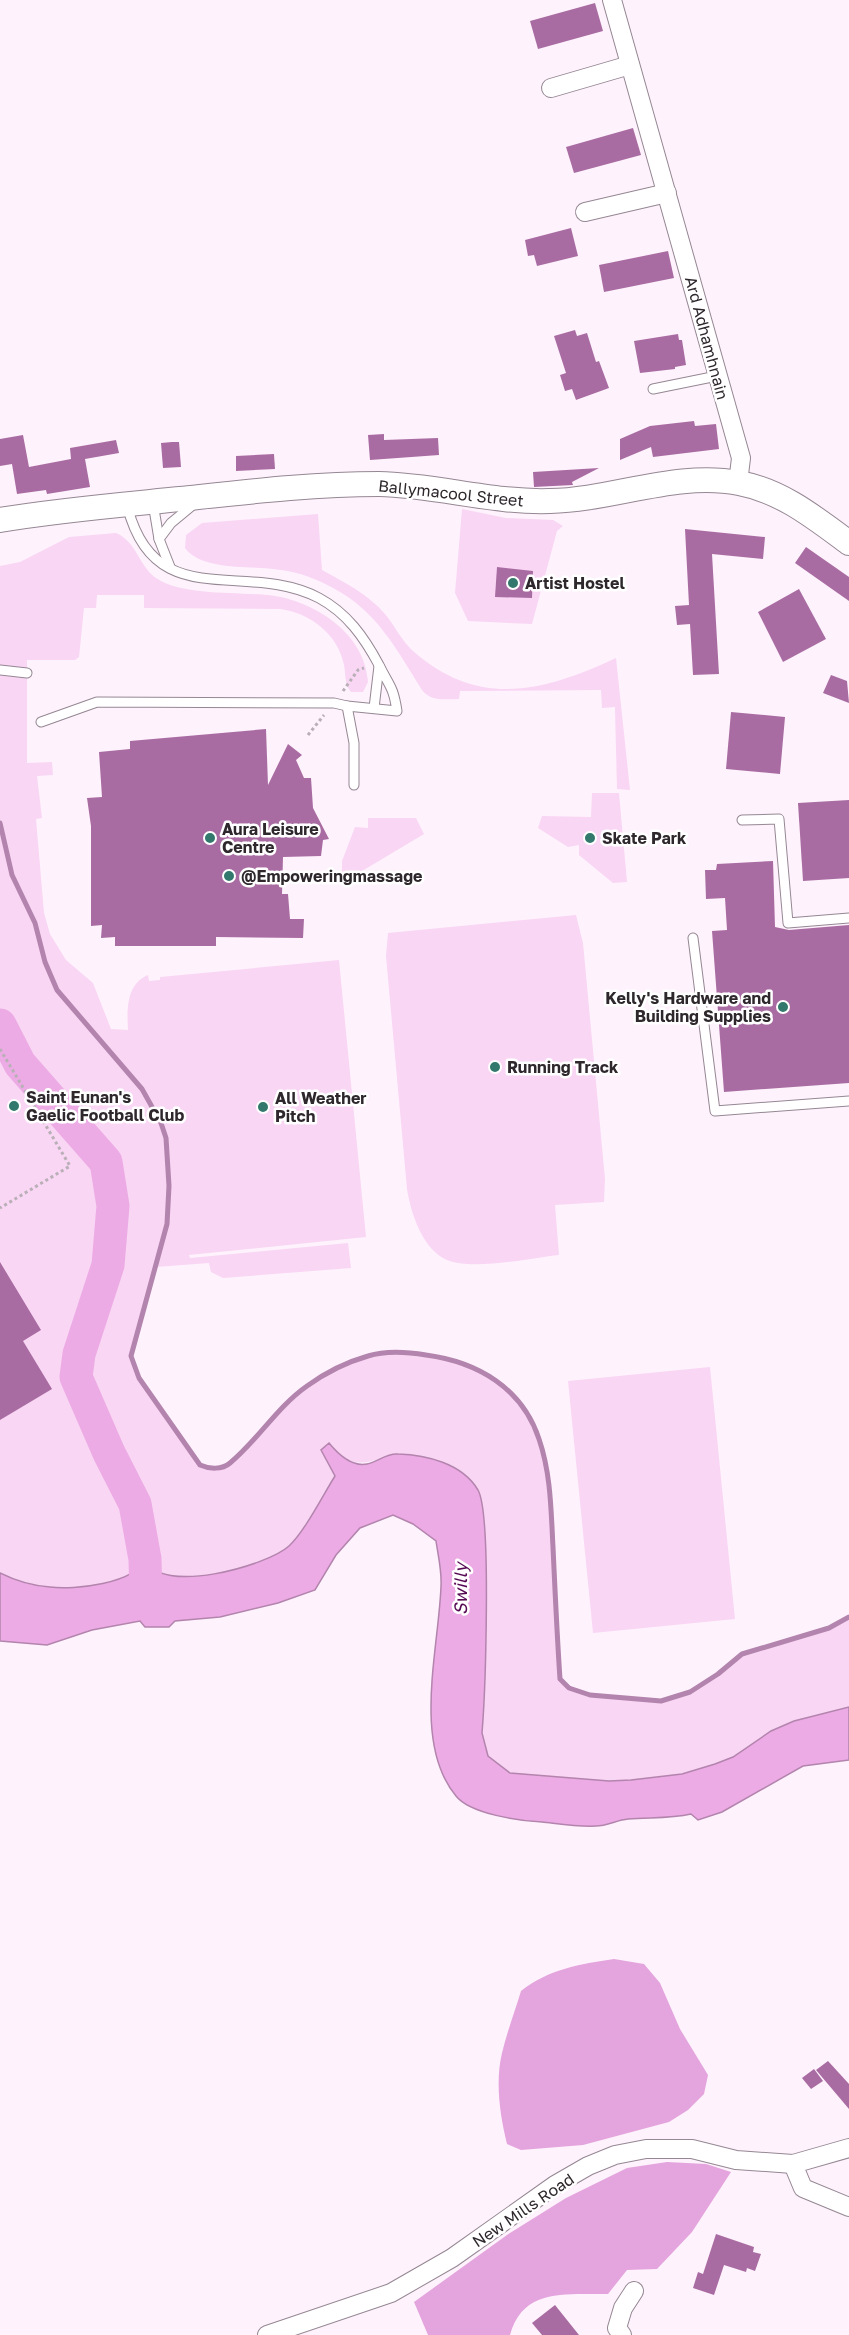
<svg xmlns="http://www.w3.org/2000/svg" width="849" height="2335" font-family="'Golos Text',sans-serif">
  <rect width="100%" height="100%" fill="#fef2fc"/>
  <g fill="#f9d6f4">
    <polygon points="462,509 506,518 553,520 563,526 557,531 532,624 468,621 455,593"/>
    <path d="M 318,514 L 322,570 C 344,582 368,594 385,614 C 395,626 401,640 413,651 C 479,709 543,692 616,658 L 630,790 L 617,789 L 615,707 L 602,708 L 601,690 L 460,691 L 459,699 C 446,699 431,702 422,690 C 397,650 377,611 333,588 C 317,579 299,572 281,570 C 253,565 203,572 185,548 L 186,535 L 202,523 Z"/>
    <path d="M 116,533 C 137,542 138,565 156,578 C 184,597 241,591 275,596 C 317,603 365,634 368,682 L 363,692 L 351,692 C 344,684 346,674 344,665 C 338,634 310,613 280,609 L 144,608 L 144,595 L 97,595 L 96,608 L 84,608 L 79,657 L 75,660 L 27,660 L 27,763 L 52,762 L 53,775 L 37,776 L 42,818 L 36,819 L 44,913 L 50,934 L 66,960 L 93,983 L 111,1029 L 128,1030 C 127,1010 126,984 148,975 L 149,981 L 160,980 L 160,977 L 339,960 L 366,1237 L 189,1255 L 190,1258 L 348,1243 L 351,1268 L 223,1278 L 211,1272 L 209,1263 L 156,1267 L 132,1348 C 129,1378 181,1439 200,1465 C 209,1469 221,1470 230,1463 C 258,1441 277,1407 307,1386 C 325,1373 346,1362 368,1356 C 386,1350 407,1352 426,1354 C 478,1362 522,1388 539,1439 C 551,1474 551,1511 553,1547 C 555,1591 557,1635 560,1679 L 569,1688 L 590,1695 L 661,1701 L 690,1692 L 718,1674 L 742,1654 L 829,1628 L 849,1617 L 849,1707 L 794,1721 L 771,1731 L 733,1757 L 715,1764 L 682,1774 L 631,1780 L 609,1781 L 510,1773 L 488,1756 L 482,1733 L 485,1527 L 479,1492 L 391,1454 C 365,1465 349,1469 330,1444 L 321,1450 L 336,1476 C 323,1495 304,1531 289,1546 C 267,1567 205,1580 174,1577 C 163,1575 155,1569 146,1563 C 123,1588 57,1592 26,1583 C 17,1581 8,1576 0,1573 L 0,566 L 20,562 L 69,537 Z"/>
    <polygon points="592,793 619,793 627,882 613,883 579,855 579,845 568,847 538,828 542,816 591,817"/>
    <polygon points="368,818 416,818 424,834 342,883 342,861 355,827 368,828"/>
    <path d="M 576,915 L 583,943 L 605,1179 L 604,1202 L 555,1205 L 559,1255 C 531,1258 473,1271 447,1260 C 422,1249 411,1213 407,1189 L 386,956 L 388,933 Z"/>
    <polygon points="710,1367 735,1619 593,1633 568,1381"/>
  </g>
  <g fill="#e4a4dd">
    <path d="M 614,1959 L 644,1964 L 660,1983 L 680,2029 L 708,2075 L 704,2094 L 688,2110 L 669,2122 L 583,2145 L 521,2150 L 507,2144 C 500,2115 495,2082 502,2053 C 507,2032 515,2011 521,1991 C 549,1969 580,1964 614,1959 Z"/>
    <path d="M 667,2162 L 706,2164 L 731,2172 L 692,2232 L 657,2269 L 627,2270 L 608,2294 C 568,2295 523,2287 510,2335 L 428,2335 L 414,2302 L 507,2235 L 566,2198 L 627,2168 Z"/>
  </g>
  <path fill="#ecabe4" stroke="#b384ad" stroke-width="1.5" d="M 329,1443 C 338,1454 352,1467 367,1464 C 378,1462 386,1453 398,1454 C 426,1455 462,1463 478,1490 C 492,1515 485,1696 482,1733 L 488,1756 L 510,1773 L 609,1781 L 631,1780 L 682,1774 L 715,1764 L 733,1757 L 771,1731 L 794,1721 L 849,1707 L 849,1760 L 803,1766 L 722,1812 L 698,1820 L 691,1814 C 669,1819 649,1817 628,1819 C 617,1820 607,1826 596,1826 C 578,1827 560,1824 542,1822 C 520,1821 470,1814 456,1796 C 412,1743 439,1648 441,1586 C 442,1571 438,1555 436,1541 L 413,1524 L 393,1515 L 360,1528 L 336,1555 L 315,1590 L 278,1603 L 220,1617 L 175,1621 L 169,1627 L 145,1627 L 140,1621 L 92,1630 L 47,1645 L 0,1641 L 0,1573 C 16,1581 32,1586 50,1587 C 74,1590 135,1584 145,1559 C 160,1596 267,1566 289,1546 C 305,1531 323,1495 335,1476 L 321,1450 Z"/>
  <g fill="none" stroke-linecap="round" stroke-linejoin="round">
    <path stroke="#b384ad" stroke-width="5" d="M 0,823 L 12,875 L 35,923 L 45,962 L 57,990 L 142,1089 L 161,1123 L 166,1138 L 169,1186 L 167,1224 L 131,1356 L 139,1378 L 200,1465 C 209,1469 222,1470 230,1463 C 258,1440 277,1407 307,1386 C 325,1373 347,1362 368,1356 C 387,1350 408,1352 426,1355 C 478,1362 522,1388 539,1439 C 551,1474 551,1511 553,1547 C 555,1591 557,1635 560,1679 L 569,1688 L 590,1695 L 661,1701 L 690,1692 L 718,1674 L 742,1654 L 829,1628 L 849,1617"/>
    <polyline stroke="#ecabe4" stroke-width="33" points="0,1025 20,1064 106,1162 113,1206 108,1265 79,1354 76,1377 109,1453 135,1504 145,1559 146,1600"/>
  </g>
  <g fill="#a96ca2">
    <polygon points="595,3 603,31 538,49 530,21"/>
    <polygon points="633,128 641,155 574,173 566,147"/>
    <polygon points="571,228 578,256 537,266 534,255 528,256 525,240"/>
    <polygon points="668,251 674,278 604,292 599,265"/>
    <polygon points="575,330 577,336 587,333 596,362 599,361 609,388 576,400 572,389 565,391 560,375 566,373 554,336"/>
    <polygon points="678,334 679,340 682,340 686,365 675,367 675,369 640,373 634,341"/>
    <polygon points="694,421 695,426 716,424 719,449 653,457 651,447 620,460 620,439 650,426"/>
    <polygon points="384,434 384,440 438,438 439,455 370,460 368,435"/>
    <polygon points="23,435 29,467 71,459 70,448 116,440 119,453 85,459 90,487 47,494 46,490 17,494 12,464 0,466 0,439"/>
    <polygon points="172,442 179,442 181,467 163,468 161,443"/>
    <polygon points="274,454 275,469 236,471 236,456"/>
    <polygon points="599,468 572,482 573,485 534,487 533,472"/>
    <polygon points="685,529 765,537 763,559 712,554 719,674 693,675 690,624 677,625 675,606 689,605"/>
    <polygon points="806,547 849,577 849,601 795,563"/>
    <polygon points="497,567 533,571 532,598 495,597"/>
    <polygon points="799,589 826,639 783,662 758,612"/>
    <polygon points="831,675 847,681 849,703 823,693"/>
    <polygon points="731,712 785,717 780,774 726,769"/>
    <polygon points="266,729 268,785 288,744 302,755 296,760 304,778 311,778 313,808 329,839 323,840 321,856 283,857 282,894 288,894 290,919 304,919 303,938 216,937 216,946 115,946 115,937 101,938 102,925 91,926 91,826 87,798 102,797 99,752 130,749 130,741"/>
    <polygon points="849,800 849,878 803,881 798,803"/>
    <polygon points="773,861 775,927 789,930 849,925 849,1083 724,1092 712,931 727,930 725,898 706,899 705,870 716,870 717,864"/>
    <polygon points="0,1262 41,1330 23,1341 52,1389 0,1420"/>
    <polygon points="828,2061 849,2084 849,2109 816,2070"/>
    <polygon points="814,2069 823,2081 811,2089 802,2078"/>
    <polygon points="716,2234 754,2247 753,2252 761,2254 755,2271 747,2268 746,2272 724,2265 714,2295 693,2288 698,2272 703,2274"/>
    <polygon points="555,2305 579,2335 542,2335 532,2323"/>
  </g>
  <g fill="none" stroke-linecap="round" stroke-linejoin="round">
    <defs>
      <g id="lane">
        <polyline points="653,389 717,376"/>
        <polyline points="153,503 159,539 170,567"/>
        <path d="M 127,505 C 154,616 246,559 319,598 C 347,613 364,637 379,665 C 389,686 393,685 397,711 L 347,706 L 354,743 L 354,785"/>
        <polyline points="159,539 171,523 194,504"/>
        <polyline points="0,670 27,673"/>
        <polyline points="374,708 379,666"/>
        <polyline points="41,722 97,702 334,703 347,706"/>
        <polyline points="742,820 779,819 788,923 849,918"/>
        <polyline points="693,938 715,1111 849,1101"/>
      </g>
      <g id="street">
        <polyline points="612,0 741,458 738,483"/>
        <polyline points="551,88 630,65"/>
        <polyline points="585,212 667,193"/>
        <polyline points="793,2164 803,2188 849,2207"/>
        <polyline points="267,2335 391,2293 452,2258 555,2185 588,2166 615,2155 646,2149 692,2149 736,2160 793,2164 849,2148"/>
        <polyline points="622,2335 617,2328 623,2308 634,2291"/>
      </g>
      <path id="secondary" d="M 0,520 C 59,510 120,505 180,499 C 246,492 313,484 379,484 C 436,485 493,503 550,501 C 613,500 676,471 739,483 C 782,491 815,518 849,543"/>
    </defs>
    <use href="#lane" stroke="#958793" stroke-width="11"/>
    <use href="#street" stroke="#958793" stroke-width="20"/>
    <use href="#secondary" stroke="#958793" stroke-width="26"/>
    <g stroke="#b9afb7" stroke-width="3" stroke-dasharray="3 3" stroke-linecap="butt">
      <polyline points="343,691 358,670 364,668"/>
      <polyline points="308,735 324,715"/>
      <polyline points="0,1049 70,1166 0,1208"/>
    </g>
    <use href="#lane" stroke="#fff" stroke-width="9"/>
    <use href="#street" stroke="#fff" stroke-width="18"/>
    <use href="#secondary" stroke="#fff" stroke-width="24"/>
  </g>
  <g fill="#33786c" stroke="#fff" stroke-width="2">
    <circle cx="513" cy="583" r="6"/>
    <circle cx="210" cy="838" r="6"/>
    <circle cx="590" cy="838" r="6"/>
    <circle cx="229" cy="876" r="6"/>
    <circle cx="783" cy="1007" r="6"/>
    <circle cx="495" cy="1067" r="6"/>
    <circle cx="14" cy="1106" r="6"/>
    <circle cx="263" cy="1107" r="6"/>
  </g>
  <g text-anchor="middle" stroke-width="5" stroke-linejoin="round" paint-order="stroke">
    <g font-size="16" fill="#2e282d" stroke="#fff">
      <text transform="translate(707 338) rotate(75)" y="6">Ard Adhamhnain</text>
      <text transform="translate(451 493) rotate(6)" y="6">Ballymacool Street</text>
      <text transform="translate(523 2210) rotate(-34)" y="6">New Mills Road</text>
    </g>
    <g font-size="16" font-weight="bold" fill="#2e282d" stroke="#fff" text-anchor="start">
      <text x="525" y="589">Artist Hostel</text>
      <text x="222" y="835">Aura Leisure<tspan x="222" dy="18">Centre</tspan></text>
      <text x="602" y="844">Skate Park</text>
      <text x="241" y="882">@Empoweringmassage</text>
      <text x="771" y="1004" text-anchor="end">Kelly's Hardware and<tspan x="771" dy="18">Building Supplies</tspan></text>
      <text x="507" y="1073">Running Track</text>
      <text x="26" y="1103">Saint Eunan's<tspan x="26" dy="18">Gaelic Football Club</tspan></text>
      <text x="275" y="1104">All Weather<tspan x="275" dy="18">Pitch</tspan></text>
    </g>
    <g font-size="18" font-style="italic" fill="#560952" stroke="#fff">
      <text transform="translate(461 1589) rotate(-90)" y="6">Swilly</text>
    </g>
  </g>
</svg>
